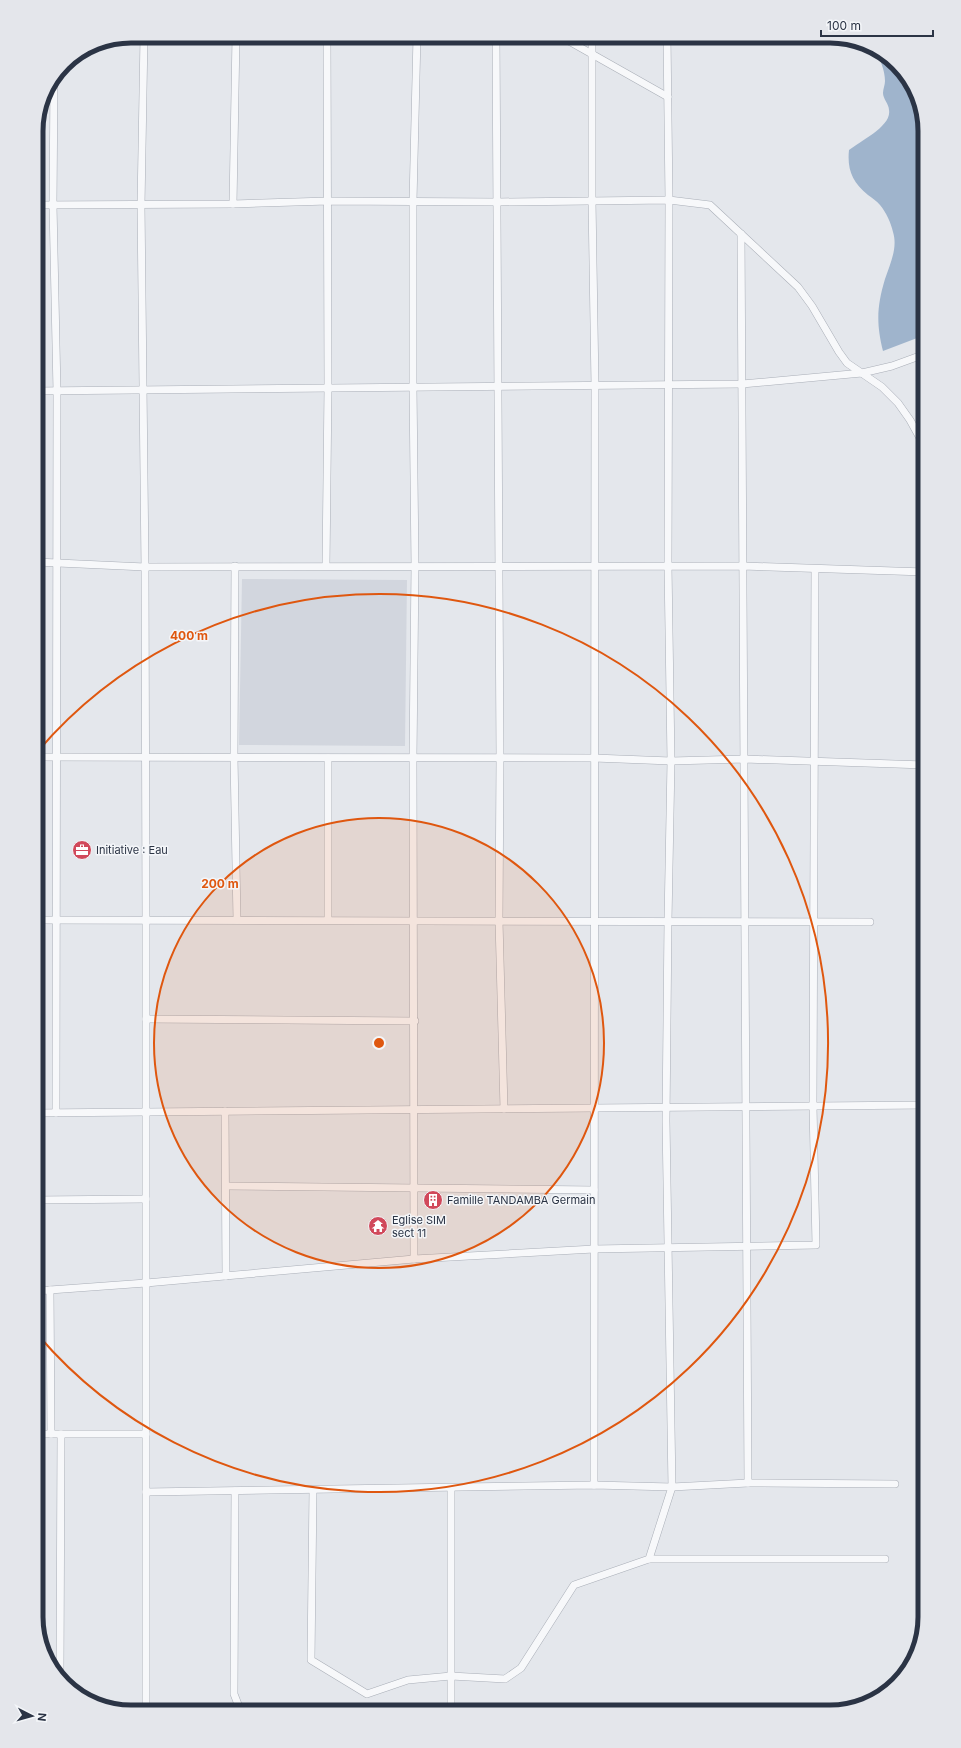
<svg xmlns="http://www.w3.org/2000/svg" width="961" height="1748" font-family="Inter,sans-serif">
  <rect width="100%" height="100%" fill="#e4e7ec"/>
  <polygon fill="#d2d6de" points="242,579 407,580 405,746 239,745"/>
  <path fill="#9fb4cc" d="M 876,51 L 888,55 L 918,94 L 925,130 L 925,335 L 883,351 C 876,323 877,306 885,279 C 890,264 898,248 893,232 C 891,223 886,212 880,205 C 877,201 872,198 868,195 C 852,182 847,169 849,150 C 860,141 892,126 889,110 C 889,104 883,99 883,93 C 883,89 885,85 885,81 C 885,70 880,60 876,51 Z"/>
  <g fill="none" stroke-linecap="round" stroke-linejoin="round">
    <defs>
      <g id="minor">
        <polyline points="144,36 141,205 145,567 146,920 146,1712"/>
        <polyline points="496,36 500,758 499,921 504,1109"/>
        <polyline points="560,36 668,97"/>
        <polyline points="592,36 592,201 595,385 594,1485"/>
        <polyline points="54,78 53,205 57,391 56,1113"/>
        <polyline points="233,204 236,36"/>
        <polyline points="36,205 233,204 328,201 498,202 669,200 710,205 798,287 812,306 839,352 847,363 882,387 898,403 910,420 925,447"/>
        <polyline points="741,234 748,1483"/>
        <polyline points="36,391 742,384 862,373 892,366 925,354"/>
        <polyline points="36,562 145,567 743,566 925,572"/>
        <polyline points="235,566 234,757 237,920"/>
        <polyline points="326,566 328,388 327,36"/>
        <polyline points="36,757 594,758 671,761 745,759 925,765"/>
        <polyline points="328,758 328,920"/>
        <polyline points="36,920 870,922"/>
        <polyline points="146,1019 415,1021"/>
        <polyline points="225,1111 226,1276"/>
        <polyline points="36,1113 925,1105"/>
        <polyline points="226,1186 594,1190"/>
        <polyline points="36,1200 146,1199"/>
        <polyline points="414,1259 413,758 415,566 413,387 413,201 417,36"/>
        <polyline points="50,1290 51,1434"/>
        <polyline points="36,1291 146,1283 414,1259 594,1249 816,1245 813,1106 815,569"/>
        <polyline points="36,1434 146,1434"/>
        <polyline points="313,1490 311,1660 367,1694 408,1680 451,1676 505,1679 521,1668 574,1585 649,1559 672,1487 666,1121 668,921 671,761 668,566 669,200 667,36"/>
        <polyline points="235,1491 234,1694 241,1712"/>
        <polyline points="146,1492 594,1485 672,1487 748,1483 895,1484"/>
        <polyline points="649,1559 885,1559"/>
        <polyline points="60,1675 61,1434"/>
        <polyline points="451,1712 451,1488"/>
      </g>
    </defs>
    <use href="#minor" stroke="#a9aeb7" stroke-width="8"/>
    <use href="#minor" stroke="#f7f8fa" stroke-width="7"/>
  </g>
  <circle cx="379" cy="1043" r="225" fill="#df570f" fill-opacity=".12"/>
  <g fill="none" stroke="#df570f" stroke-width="2">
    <circle cx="379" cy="1043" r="225"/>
    <path d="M38 751A449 449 0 1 1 38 1335"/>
  </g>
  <defs>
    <symbol id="office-disc" viewBox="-11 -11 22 22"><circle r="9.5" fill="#d1495b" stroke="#f4f6f9"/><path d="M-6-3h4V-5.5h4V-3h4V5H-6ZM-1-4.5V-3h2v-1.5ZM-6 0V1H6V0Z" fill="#fff"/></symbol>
    <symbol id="building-disc" viewBox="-11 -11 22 22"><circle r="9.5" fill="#d1495b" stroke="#f4f6f9"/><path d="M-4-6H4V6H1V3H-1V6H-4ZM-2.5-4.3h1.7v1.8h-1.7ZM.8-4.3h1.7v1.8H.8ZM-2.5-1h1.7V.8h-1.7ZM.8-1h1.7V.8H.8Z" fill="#fff"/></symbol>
    <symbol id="temple-disc" viewBox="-11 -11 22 22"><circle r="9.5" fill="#d1495b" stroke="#f4f6f9"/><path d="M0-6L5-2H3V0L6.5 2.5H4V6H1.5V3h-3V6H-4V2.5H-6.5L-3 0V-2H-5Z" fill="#fff"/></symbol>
  </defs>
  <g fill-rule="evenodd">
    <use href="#office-disc" x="71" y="839" width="22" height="22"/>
    <use href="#building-disc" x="422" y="1189" width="22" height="22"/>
    <use href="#temple-disc" x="367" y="1215" width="22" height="22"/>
  </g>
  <g text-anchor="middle" stroke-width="3" stroke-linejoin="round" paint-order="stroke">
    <g font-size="11" fill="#2b3445" stroke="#f4f6f9" text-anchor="start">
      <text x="96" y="854">Initiative : Eau</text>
      <text x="447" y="1204">Famille TANDAMBA Germain</text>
      <text x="392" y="1224">Eglise SIM<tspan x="392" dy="13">sect 11</tspan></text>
    </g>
  </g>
  <path d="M0 0H961V1748H0ZM131 43H830A88 88 0 0 1 918 131V1617A88 88 0 0 1 830 1705H131A88 88 0 0 1 43 1617V131A88 88 0 0 1 131 43Z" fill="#e4e6eb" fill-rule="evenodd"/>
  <path fill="none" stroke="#2b3445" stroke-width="5" d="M131 43H830A88 88 0 0 1 918 131V1617A88 88 0 0 1 830 1705H131A88 88 0 0 1 43 1617V131A88 88 0 0 1 131 43Z"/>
  <circle cx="379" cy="1043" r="6" fill="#df570f" stroke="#f4f6f9" stroke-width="2"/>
  <g font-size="12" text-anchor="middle" font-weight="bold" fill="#df570f" stroke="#f4f6f9" stroke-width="3" stroke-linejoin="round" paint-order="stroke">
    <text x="189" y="640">400 m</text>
    <text x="220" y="888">200 m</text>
  </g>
  <g transform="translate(32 1716) rotate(96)" stroke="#f4f6f9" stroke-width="3" paint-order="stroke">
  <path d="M0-3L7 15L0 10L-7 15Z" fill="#2b3445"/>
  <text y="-6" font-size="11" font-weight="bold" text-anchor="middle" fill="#2b3445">N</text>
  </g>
  <path d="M821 30v6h112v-6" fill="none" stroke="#2b3445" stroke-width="2"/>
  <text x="827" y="30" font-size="12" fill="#2b3445" stroke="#f4f6f9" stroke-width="3" paint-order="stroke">100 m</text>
</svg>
